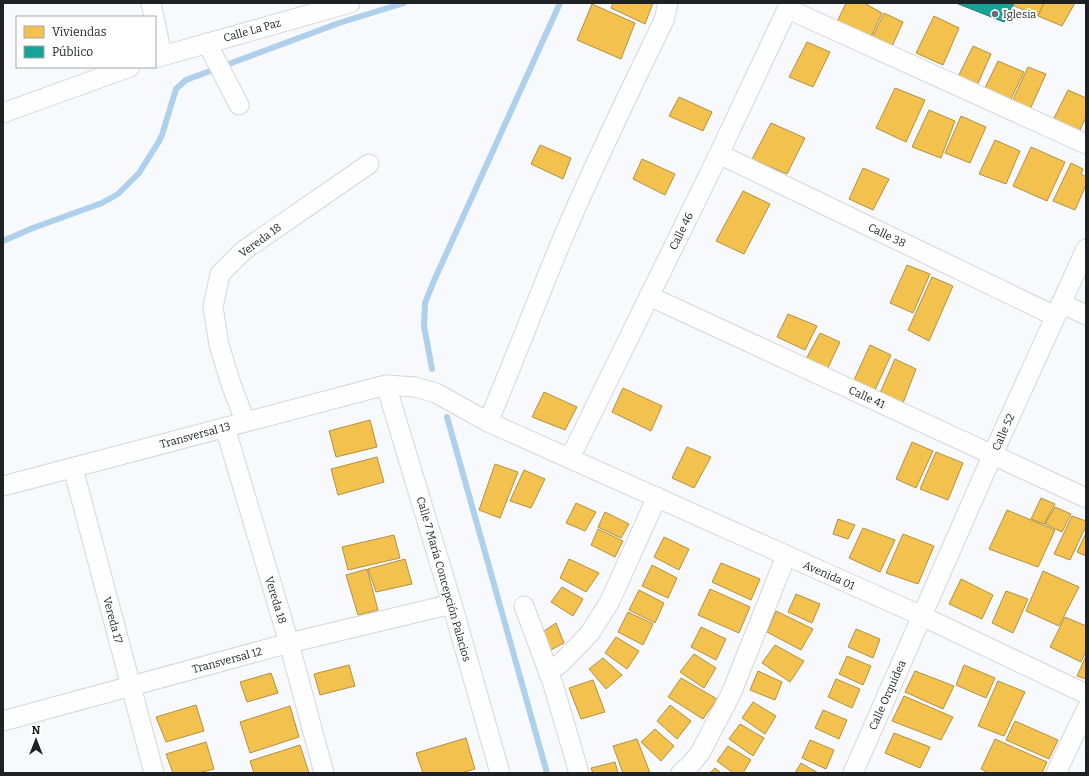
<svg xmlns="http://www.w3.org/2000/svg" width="1089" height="776" font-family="Bitter,serif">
  <rect width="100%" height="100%" fill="#f7f9fc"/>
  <g fill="#f2c14e" stroke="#b39142">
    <polygon points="613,3 653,3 645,24 611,8"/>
    <polygon points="846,3 864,3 882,13 869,41 836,24"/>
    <polygon points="1014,3 1044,3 1038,16 1012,5"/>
    <polygon points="1044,3 1075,3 1062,26 1038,16"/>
    <polygon points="592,4 635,23 621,59 577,40"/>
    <polygon points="884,13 903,22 890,51 870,42"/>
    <polygon points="934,16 959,28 943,65 916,53"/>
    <polygon points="807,42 830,52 813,87 789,77"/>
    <polygon points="973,46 991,54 976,88 957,79"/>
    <polygon points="998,61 1024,72 1010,101 984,90"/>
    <polygon points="1028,67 1046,74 1028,114 1010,106"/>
    <polygon points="895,88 925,100 906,142 876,128"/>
    <polygon points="1068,90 1086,98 1086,117 1078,134 1052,122"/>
    <polygon points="679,97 712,112 703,131 669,116"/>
    <polygon points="929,110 955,121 941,158 912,147"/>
    <polygon points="961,116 986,127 970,163 945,153"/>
    <polygon points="771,123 805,138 787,174 752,159"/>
    <polygon points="995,140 1020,151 1006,184 979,174"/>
    <polygon points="540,145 571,158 563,179 531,164"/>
    <polygon points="1031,147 1065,162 1047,201 1013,186"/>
    <polygon points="642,159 675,174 665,195 633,179"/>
    <polygon points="1071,163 1083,169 1081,174 1086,177 1086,185 1075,210 1053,201"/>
    <polygon points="863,168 889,179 873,210 849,199"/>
    <polygon points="743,191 770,204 744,254 716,241"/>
    <polygon points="907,265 930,274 913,313 890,303"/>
    <polygon points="932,277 953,286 929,341 908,330"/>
    <polygon points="788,314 817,326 805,350 777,337"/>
    <polygon points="820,333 840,342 826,372 805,361"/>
    <polygon points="870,345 891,355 875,390 854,380"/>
    <polygon points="895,359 916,369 903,403 880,393"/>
    <polygon points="623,388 662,406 651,431 612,412"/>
    <polygon points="544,392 577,407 565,430 532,417"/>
    <polygon points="370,420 377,447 336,457 329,431"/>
    <polygon points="912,442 933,451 916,488 896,479"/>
    <polygon points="687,447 711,457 694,488 672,478"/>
    <polygon points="936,452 963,463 948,500 920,489"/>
    <polygon points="377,457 384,482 338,495 331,469"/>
    <polygon points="495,464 518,472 500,518 479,510"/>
    <polygon points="524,470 545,479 531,508 510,501"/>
    <polygon points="1041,498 1055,504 1044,524 1031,519"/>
    <polygon points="576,503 596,512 585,531 566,523"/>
    <polygon points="1055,507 1071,514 1062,532 1045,524"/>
    <polygon points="1007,510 1055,530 1038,567 989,549"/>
    <polygon points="605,512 629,524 621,538 598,527"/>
    <polygon points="1072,516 1086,521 1086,526 1070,560 1054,554"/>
    <polygon points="838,519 855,525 848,539 833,534"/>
    <polygon points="863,528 895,540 880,572 849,558"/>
    <polygon points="598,529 623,541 615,557 591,545"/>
    <polygon points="1086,533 1086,556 1077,552"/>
    <polygon points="903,534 934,546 918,584 886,573"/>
    <polygon points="394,535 400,558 348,570 342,547"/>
    <polygon points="664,537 689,549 679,570 654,557"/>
    <polygon points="405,559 412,584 376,592 368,569"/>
    <polygon points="569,559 599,573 586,592 560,578"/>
    <polygon points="721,563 760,579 751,600 712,582"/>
    <polygon points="652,565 677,578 668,598 642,586"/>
    <polygon points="367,569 378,610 358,615 346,575"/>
    <polygon points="1043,571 1079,587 1059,626 1026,611"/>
    <polygon points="961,579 993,595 982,619 949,604"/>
    <polygon points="562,587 583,599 573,616 551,602"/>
    <polygon points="710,589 750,607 739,633 698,615"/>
    <polygon points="639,590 664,603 655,623 629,610"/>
    <polygon points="1006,591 1028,599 1013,633 992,623"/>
    <polygon points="796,594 820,604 812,623 788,612"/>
    <polygon points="776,611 813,629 801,650 767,632"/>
    <polygon points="628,612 653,624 643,645 618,632"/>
    <polygon points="1065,617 1086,626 1086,651 1081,662 1050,647"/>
    <polygon points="556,623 564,643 549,651 541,633"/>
    <polygon points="701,627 726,639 716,660 691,647"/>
    <polygon points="856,629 880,639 873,658 848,647"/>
    <polygon points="616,637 639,651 627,669 605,653"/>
    <polygon points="775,645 804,661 790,682 762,663"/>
    <polygon points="694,654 716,668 704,688 680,672"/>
    <polygon points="847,656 871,666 863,685 839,674"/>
    <polygon points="1086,656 1086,679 1077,676"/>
    <polygon points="603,658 622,675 606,689 589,669"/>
    <polygon points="349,665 355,686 320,695 314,674"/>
    <polygon points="964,665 995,678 986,698 956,685"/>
    <polygon points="758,671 782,682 775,700 750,690"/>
    <polygon points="915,671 954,686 943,709 905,692"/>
    <polygon points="271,673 278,693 247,702 240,682"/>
    <polygon points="681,678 717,699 703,719 668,697"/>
    <polygon points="836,679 860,689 852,708 828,697"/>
    <polygon points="593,680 605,712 581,719 569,688"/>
    <polygon points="998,681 1025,692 1004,736 978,726"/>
    <polygon points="904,696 953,717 941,740 892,721"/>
    <polygon points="753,702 776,716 765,734 742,718"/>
    <polygon points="196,705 204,731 166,742 156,717"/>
    <polygon points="670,705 691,721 677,739 657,721"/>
    <polygon points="290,706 299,737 250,753 240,722"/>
    <polygon points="823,710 847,720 839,739 815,728"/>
    <polygon points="1015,721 1058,740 1049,759 1006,740"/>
    <polygon points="740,724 764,738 753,756 729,739"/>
    <polygon points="655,729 674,746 661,761 641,742"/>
    <polygon points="894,733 930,747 920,768 885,753"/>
    <polygon points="466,738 475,769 461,773 423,773 416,753"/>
    <polygon points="637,739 650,773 623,773 613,746"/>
    <polygon points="995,739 1047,762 1042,773 989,773 981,769"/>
    <polygon points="810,740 834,750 826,769 802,758"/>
    <polygon points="206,742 214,769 198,773 173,773 166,754"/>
    <polygon points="300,745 309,773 254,773 250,761"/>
    <polygon points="728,746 751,760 743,773 733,773 717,761"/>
    <polygon points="615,762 618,773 593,773 591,768"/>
    <polygon points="801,763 818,773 795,773"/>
    <polygon points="715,768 721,773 710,773"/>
  </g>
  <polygon fill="#17a398" stroke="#197c76" points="956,3 1014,3 1004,22"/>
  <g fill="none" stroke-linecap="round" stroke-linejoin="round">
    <g stroke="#aed0ed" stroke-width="6">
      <polyline points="3,241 33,228 102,203 118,194 139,173 158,143 162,135 176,89 186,80 339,23 404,3"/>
      <polyline points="432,369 424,326 425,303 433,283 560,3"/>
      <polyline points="447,417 547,773"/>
    </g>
    <defs>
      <g id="minor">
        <polyline points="151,3 154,17"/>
        <polyline points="788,9 1086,144"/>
        <polyline points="155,22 162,55"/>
        <polyline points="207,43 239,105"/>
        <polyline points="155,58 350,3"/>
        <polyline points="3,113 130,67"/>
        <polyline points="719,154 1055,316"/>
        <polyline points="649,296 1086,498"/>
        <polyline points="1061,303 1086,315"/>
        <polyline points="386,385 452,604 500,773"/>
        <polyline points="245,421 231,384 219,345 213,307 220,274 243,251 369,164"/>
        <path d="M 488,422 C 516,357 540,291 568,226 C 598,156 631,89 664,20 L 668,3"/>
        <polyline points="225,427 289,643 324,773"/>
        <polyline points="570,458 719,154 790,3"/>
        <polyline points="73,468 154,773"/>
        <polyline points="3,486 386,385 415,387 436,393 488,422 922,616 1086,694"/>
        <polyline points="524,606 553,684 579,773"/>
        <polyline points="548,672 561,663 590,633 610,601 657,497"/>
        <polyline points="3,721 289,643 452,604"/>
        <polyline points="681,773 690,765 700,753 731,694 786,556"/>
        <polyline points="853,773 993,454 1086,249"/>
        <polyline points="1056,773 1086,710"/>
      </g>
    </defs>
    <use href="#minor" stroke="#d4d7da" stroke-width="21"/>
    <use href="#minor" stroke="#fefeff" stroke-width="19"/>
  </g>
  <circle fill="#6b6d70" stroke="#fff" stroke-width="1.5" cx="995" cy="14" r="4"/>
  <g text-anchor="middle" stroke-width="4" stroke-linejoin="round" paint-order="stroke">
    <g font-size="11" fill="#1f2225" stroke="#fff" text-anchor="start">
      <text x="1003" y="18">Iglesia</text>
    </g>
    <g font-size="11" fill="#1f2225" stroke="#fff">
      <text transform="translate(252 30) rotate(-16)" y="4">Calle La Paz</text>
      <text transform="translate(681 231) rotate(-64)" y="4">Calle 46</text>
      <text transform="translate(887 235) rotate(26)" y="4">Calle 38</text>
      <text transform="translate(260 240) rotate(-36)" y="4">Vereda 18</text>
      <text transform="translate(867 397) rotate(24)" y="4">Calle 41</text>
      <text transform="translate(1003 432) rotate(-66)" y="4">Calle 52</text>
      <text transform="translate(195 435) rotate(-15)" y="4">Transversal 13</text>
      <text transform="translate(829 575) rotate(24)" y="4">Avenida 01</text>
      <text transform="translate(444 579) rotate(74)" y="4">Calle 7 María Concepción Palacios</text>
      <text transform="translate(276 600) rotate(73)" y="4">Vereda 18</text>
      <text transform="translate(113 620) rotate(75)" y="4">Vereda 17</text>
      <text transform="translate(227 660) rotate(-15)" y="4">Transversal 12</text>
      <text transform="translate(887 695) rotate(-66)" y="4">Calle Orquidea</text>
    </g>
  </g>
  <rect width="1089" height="776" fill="none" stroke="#1f2225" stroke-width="8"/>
  <rect x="16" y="16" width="140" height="52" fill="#ffffff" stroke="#a5a7a8"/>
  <rect x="24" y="26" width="20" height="12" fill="#f2c14e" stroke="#a5a7a8"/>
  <text x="52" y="36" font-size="12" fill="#1f2225">Viviendas</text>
  <rect x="24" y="46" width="20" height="12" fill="#17a398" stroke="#a5a7a8"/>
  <text x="52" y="56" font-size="12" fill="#1f2225">Público</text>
  <g transform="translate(36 740)" stroke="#ffffff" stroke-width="3" paint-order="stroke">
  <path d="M0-3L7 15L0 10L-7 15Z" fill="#1f2225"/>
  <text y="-6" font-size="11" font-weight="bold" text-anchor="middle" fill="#1f2225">N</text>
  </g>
</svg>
